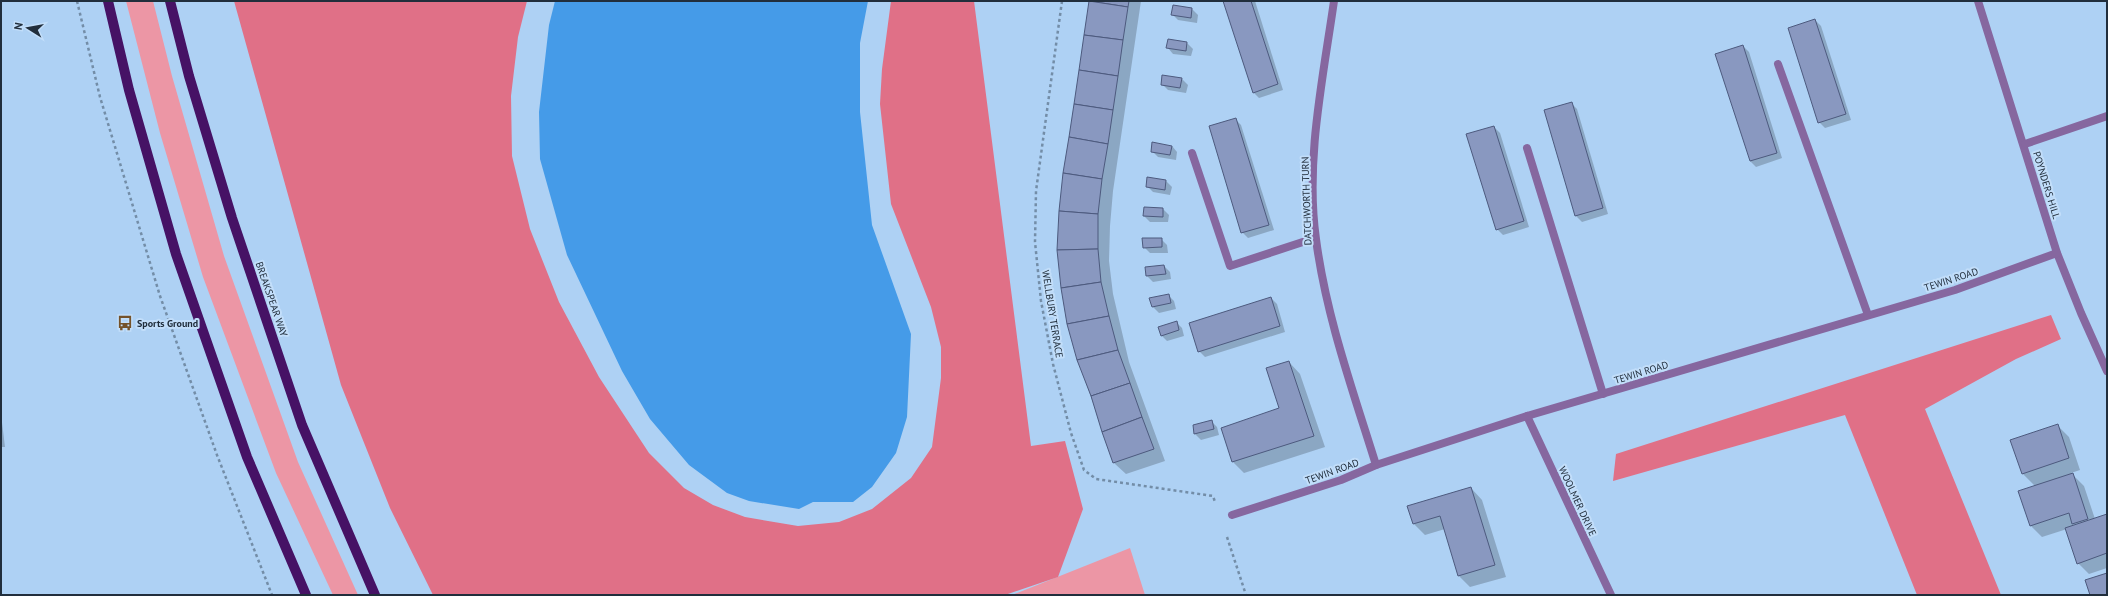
<svg xmlns="http://www.w3.org/2000/svg" width="2108" height="596" font-family="'PT Sans',sans-serif">
  <rect width="100%" height="100%" fill="#aed1f4"/>
  <g fill="#ec96a5">
    <polygon points="126,1 153,1 172,76 224,256 298,462 358,595 333,595 276,473 203,277 160,133"/>
    <polygon points="1130,548 1145,595 1012,595"/>
  </g>
  <g fill="#e07087">
    <polygon points="234,1 527,1 518,37 511,96 512,156 530,229 559,302 599,377 649,453 684,488 713,505 745,517 798,526 839,522 872,509 911,478 932,447 941,378 941,347 931,307 891,204 880,104 882,69 891,1 974,1 1031,446 1065,441 1083,509 1058,577 1005,595 433,595 390,508 341,385"/>
    <polygon points="2051,315 2061,339 2016,359 1925,409 2001,595 1917,595 1845,415 1613,481 1616,454"/>
  </g>
  <polygon fill="#459be8" points="555,1 868,1 860,43 860,112 872,225 911,334 907,417 896,453 872,487 853,502 813,502 799,509 749,501 727,493 689,465 650,419 622,371 567,255 540,159 539,112 549,25"/>
  <g fill="#0003">
    <polygon points="1089,1 1141,1 1113,191 1110,226 1109,261 1113,294 1129,362 1165,461 1126,474 1114,463 1078,360"/>
    <polygon points="1224,1 1255,1 1283,90 1259,98 1253,92"/>
    <polygon points="1192,9 1198,15 1197,23 1178,20 1172,14"/>
    <polygon points="1815,20 1821,26 1851,120 1825,128 1819,122"/>
    <polygon points="1187,43 1193,49 1191,56 1173,54 1168,48"/>
    <polygon points="1743,46 1749,52 1782,158 1756,167 1750,161"/>
    <polygon points="1182,79 1188,85 1186,93 1168,90 1162,84"/>
    <polygon points="1571,103 1577,109 1608,214 1582,222 1576,216"/>
    <polygon points="1235,119 1241,125 1274,230 1248,238 1242,232"/>
    <polygon points="1494,127 1500,133 1529,227 1503,235 1497,229"/>
    <polygon points="1172,146 1177,152 1176,160 1158,157 1152,151"/>
    <polygon points="1148,178 1166,181 1172,187 1170,195 1153,192 1147,186"/>
    <polygon points="1145,208 1163,209 1169,215 1168,222 1150,222 1144,216"/>
    <polygon points="1161,239 1167,245 1168,253 1150,253 1144,247"/>
    <polygon points="1164,266 1170,272 1171,279 1153,282 1147,276"/>
    <polygon points="1168,295 1174,301 1176,309 1159,313 1153,307"/>
    <polygon points="1271,298 1277,304 1285,332 1205,357 1199,351"/>
    <polygon points="1176,322 1182,328 1184,336 1167,341 1161,335"/>
    <polygon points="1289,362 1300,374 1325,447 1244,473 1233,462 1222,428 1281,409"/>
    <polygon points="1,414 5,447 1,447"/>
    <polygon points="1211,421 1217,427 1219,435 1201,440 1195,434"/>
    <polygon points="2057,425 2069,437 2080,470 2071,473 2084,486 2095,519 2107,516 2107,568 2089,574 2078,563 2067,529 2042,537 2031,526 2020,492 2035,486 2023,474"/>
    <polygon points="1471,488 1482,500 1506,577 1470,587 1459,576 1445,529 1425,535 1414,524"/>
  </g>
  <g fill="#8998c0" stroke="#4d5a7e">
    <polygon points="1089,1 1129,1 1128,7"/>
    <polygon points="1089,1 1128,7 1123,40 1084,35"/>
    <polygon points="1223,1 1251,1 1278,84 1253,93"/>
    <polygon points="1173,5 1192,8 1191,18 1171,15"/>
    <polygon points="1815,19 1846,114 1818,123 1788,28"/>
    <polygon points="1084,35 1123,40 1118,76 1079,70"/>
    <polygon points="1168,39 1187,42 1186,51 1166,48"/>
    <polygon points="1743,45 1777,153 1750,161 1715,54"/>
    <polygon points="1079,70 1118,76 1113,110 1074,104"/>
    <polygon points="1162,75 1182,78 1180,88 1161,85"/>
    <polygon points="1572,102 1603,208 1575,216 1544,110"/>
    <polygon points="1074,104 1113,110 1108,144 1069,137"/>
    <polygon points="1236,118 1269,225 1241,233 1209,126"/>
    <polygon points="1494,126 1524,221 1496,230 1466,134"/>
    <polygon points="1069,137 1108,144 1102,179 1063,173"/>
    <polygon points="1152,142 1172,146 1170,155 1151,152"/>
    <polygon points="1063,173 1102,179 1098,214 1059,211"/>
    <polygon points="1147,177 1166,180 1165,190 1146,187"/>
    <polygon points="1144,207 1163,208 1163,217 1143,216"/>
    <polygon points="1059,211 1098,214 1098,249 1057,250"/>
    <polygon points="1142,238 1162,238 1162,247 1143,248"/>
    <polygon points="1098,249 1101,282 1061,288 1057,250"/>
    <polygon points="1164,265 1166,274 1146,276 1145,267"/>
    <polygon points="1101,282 1109,316 1067,324 1061,288"/>
    <polygon points="1169,294 1171,303 1152,307 1149,298"/>
    <polygon points="1271,297 1280,326 1198,352 1189,323"/>
    <polygon points="1109,316 1118,350 1077,360 1067,324"/>
    <polygon points="1177,321 1179,330 1161,336 1158,327"/>
    <polygon points="1118,350 1130,383 1091,396 1077,360"/>
    <polygon points="1289,361 1314,436 1232,462 1221,428 1279,408 1266,368"/>
    <polygon points="1130,383 1142,417 1102,432 1091,396"/>
    <polygon points="1142,417 1154,449 1113,463 1102,432"/>
    <polygon points="1212,420 1214,429 1194,434 1193,425"/>
    <polygon points="2058,424 2069,458 2022,474 2010,440"/>
    <polygon points="2073,473 2088,519 2072,524 2069,513 2030,526 2018,491"/>
    <polygon points="1471,487 1495,565 1458,576 1440,516 1413,524 1407,506"/>
    <polygon points="2107,514 2107,553 2077,564 2065,528"/>
    <polygon points="2107,573 2107,595 2090,595 2085,580"/>
  </g>
  <g fill="none" stroke-linecap="round" stroke-linejoin="round">
    <g stroke="#738da7" stroke-width="2.5" stroke-dasharray="3 3" stroke-linecap="butt">
      <polyline points="77,1 100,97 160,296 217,455 272,595"/>
      <polyline points="1062,1 1036,191 1035,242 1041,301 1053,364 1071,433 1084,470 1096,479 1213,496 1215,502"/>
      <polyline points="1227,537 1246,595"/>
    </g>
    <g stroke="#86679f" stroke-width="8">
      <polyline points="1778,64 1868,315"/>
      <polyline points="1527,148 1603,394"/>
      <polyline points="1192,153 1230,266 1315,238"/>
    </g>
    <g stroke="#86679f" stroke-width="8">
      <path d="M 1334,1 C 1323,78 1305,162 1316,239 C 1326,316 1353,391 1376,465"/>
      <polyline points="1978,1 2057,253 2081,313 2107,371"/>
      <polyline points="2025,144 2107,116"/>
      <polyline points="1527,416 1611,595"/>
      <polyline points="1232,515 1341,480 1376,465 1527,416 1955,290 2057,253"/>
    </g>
    <g stroke="#461265" stroke-width="10">
      <polyline points="108,1 129,90 176,254 247,457 306,595"/>
      <polyline points="170,1 189,76 232,218 302,425 375,595"/>
    </g>
  </g>
  <defs>
    <symbol id="bus-bare" viewBox="-9 -9 18 18"><path d="M-5-6H5V4H4V6H2V4H-2V6H-4V4H-5ZM-3.5-4V0h7V-4ZM-3.5 1.2v1.5H-2V1.2ZM2 1.2v1.5H3.5V1.2Z" fill="#74522a" stroke="#c2defa" stroke-width="2.5" paint-order="stroke"/></symbol>
  </defs>
  <g fill-rule="evenodd">
    <use href="#bus-bare" x="114" y="312" width="22" height="22"/>
  </g>
  <g text-anchor="middle" stroke-width="4" stroke-linejoin="round" paint-order="stroke">
    <g font-size="10" fill="#212e3c" stroke="#c2defa">
      <text transform="translate(2047 185) rotate(73)" y="4">POYNDERS HILL</text>
      <text transform="translate(1306 201) rotate(-92)" y="4">DATCHWORTH TURN</text>
      <text transform="translate(1951 279) rotate(-18)" y="4">TEWIN ROAD</text>
      <text transform="translate(272 299) rotate(71)" y="4">BREAKSPEAR WAY</text>
      <text transform="translate(1053 314) rotate(81)" y="4">WELLBURY TERRACE</text>
      <text transform="translate(1641 372) rotate(-17)" y="4">TEWIN ROAD</text>
      <text transform="translate(1332 471) rotate(-20)" y="4">TEWIN ROAD</text>
      <text transform="translate(1578 501) rotate(65)" y="4">WOOLMER DRIVE</text>
    </g>
    <g font-size="10" font-weight="bold" fill="#212e3c" stroke="#c2defa" text-anchor="start">
      <text x="137" y="327">Sports Ground</text>
    </g>
  </g>
  <rect width="2108" height="596" fill="none" stroke="#212e3c" stroke-width="4"/>
  <g transform="translate(28 28) rotate(281)" stroke="#c2defa" stroke-width="3" paint-order="stroke">
  <path d="M0-3L7 15L0 10L-7 15Z" fill="#212e3c"/>
  <text y="-6" font-size="11" font-weight="bold" text-anchor="middle" fill="#212e3c">N</text>
  </g>
</svg>
